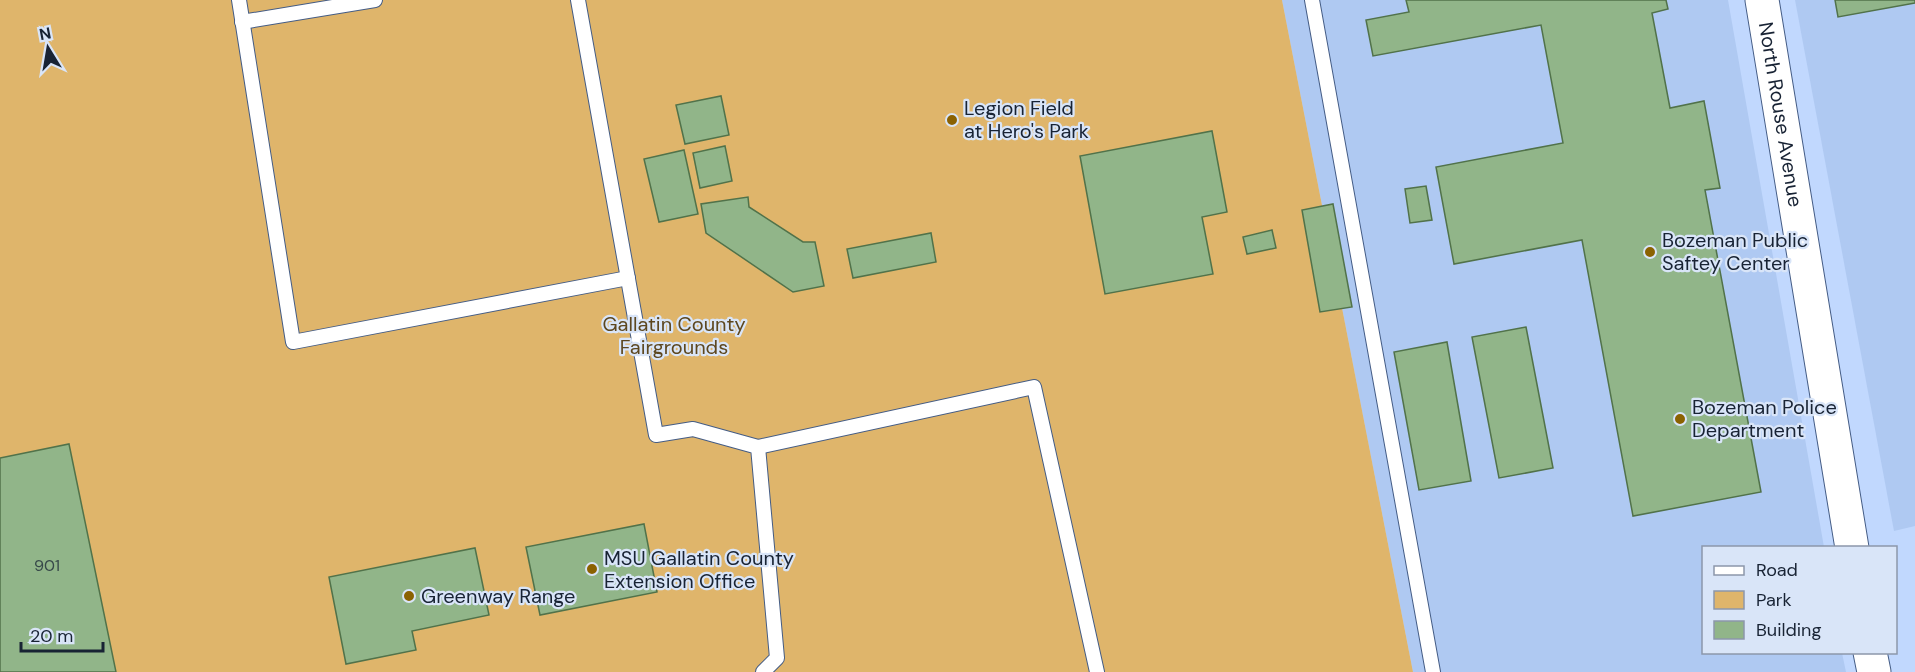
<svg xmlns="http://www.w3.org/2000/svg" width="1915" height="672" font-family="'DM Sans',sans-serif">
  <rect width="100%" height="100%" fill="#c1d8fe"/>
  <g fill="#afc9f2">
    <polygon points="1282,0 1728,0 1824,547 1704,548 1704,652 1842,653 1846,672 1413,672"/>
    <polygon points="1795,0 1915,0 1915,526 1894,531"/>
  </g>
  <polygon fill="#dfb56b" points="0,0 1282,0 1413,672 0,672"/>
  <g fill="#91b589" stroke="#51724a" stroke-width="1.5">
    <polygon points="1406,0 1666,0 1668,9 1652,13 1670,108 1704,101 1720,188 1705,190 1761,492 1633,516 1582,240 1454,264 1436,167 1563,143 1541,25 1373,56 1366,20 1409,12"/>
    <polygon points="1835,0 1915,0 1915,3 1838,17"/>
    <polygon points="721,96 729,135 685,144 676,105"/>
    <polygon points="1212,131 1227,212 1202,217 1213,274 1105,294 1080,156"/>
    <polygon points="725,146 732,181 700,188 693,153"/>
    <polygon points="684,150 698,214 659,222 644,159"/>
    <polygon points="1426,186 1432,220 1410,223 1405,189"/>
    <polygon points="748,197 749,207 803,242 815,242 824,286 793,292 706,233 701,204"/>
    <polygon points="1333,204 1352,307 1320,312 1302,210"/>
    <polygon points="1272,230 1276,248 1247,254 1243,237"/>
    <polygon points="931,233 936,262 853,278 847,249"/>
    <polygon points="1526,327 1553,468 1499,478 1472,337"/>
    <polygon points="1447,342 1471,481 1419,490 1394,352"/>
    <polygon points="69,444 116,672 0,672 0,458"/>
    <polygon points="644,524 657,592 540,615 526,547"/>
    <polygon points="475,548 489,615 412,631 416,650 346,664 329,577"/>
  </g>
  <g fill="none" stroke-linecap="round" stroke-linejoin="round">
    <defs>
      <g id="lane">
        <polyline points="239,0 293,342 628,278"/>
        <polyline points="578,0 656,435 693,429 758,447 777,658 763,672"/>
        <polyline points="1312,0 1433,672"/>
        <polyline points="242,22 375,0"/>
        <polyline points="758,447 1034,387 1097,672"/>
      </g>
      <g id="secondary">
        <path id="s1" d="M 1762,0 L 1852,548"/>
        <polyline points="1870,652 1874,672"/>
      </g>
    </defs>
    <use href="#lane" stroke="#445c85" stroke-width="16"/>
    <use href="#secondary" stroke="#445c85" stroke-width="35"/>
    <use href="#lane" stroke="#fff" stroke-width="14"/>
    <use href="#secondary" stroke="#fff" stroke-width="33"/>
  </g>
  <g fill="#8b6202" stroke="#d9e5f8" stroke-width="2">
    <circle cx="952" cy="120" r="6"/>
    <circle cx="1650" cy="252" r="6"/>
    <circle cx="1680" cy="419" r="6"/>
    <circle cx="592" cy="569" r="6"/>
    <circle cx="409" cy="596" r="6"/>
  </g>
  <g text-anchor="middle" stroke-width="4.5" stroke-linejoin="round" paint-order="stroke">
    <g font-size="16" fill="#364849">
      <text x="47" y="571">901</text>
    </g>
    <g font-size="20" fill="#182334" stroke="#d9e5f8" text-anchor="start">
      <text x="964" y="115">Legion Field<tspan x="964" dy="23">at Hero's Park</tspan></text>
      <text x="1662" y="247">Bozeman Public<tspan x="1662" dy="23">Saftey Center</tspan></text>
      <text x="1692" y="414">Bozeman Police<tspan x="1692" dy="23">Department</tspan></text>
      <text x="604" y="565">MSU Gallatin County<tspan x="604" dy="23">Extension Office</tspan></text>
      <text x="421" y="603">Greenway Range</text>
    </g>
    <g font-size="20" fill="#182334" stroke="#d9e5f8">
      <text dy="7" stroke="none"><textPath href="#s1" startOffset="116">North Rouse Avenue</textPath></text>
    </g>
    <g font-size="20" fill="#5d471f" stroke="#d9e5f8">
      <text x="674" y="331">Gallatin County<tspan x="674" dy="23">Fairgrounds</tspan></text>
    </g>
  </g>
  <rect x="1702" y="546" width="195" height="108" fill="#d9e5f8" stroke="#8c97aa" stroke-width="1.5"/>
  <rect x="1714" y="566" width="30" height="9" fill="#ffffff" stroke="#8c97aa" stroke-width="1.5"/>
  <text x="1756" y="576" font-size="18" fill="#182334">Road</text>
  <rect x="1714" y="591" width="30" height="18" fill="#dfb56b" stroke="#8c97aa" stroke-width="1.5"/>
  <text x="1756" y="606" font-size="18" fill="#182334">Park</text>
  <rect x="1714" y="621" width="30" height="18" fill="#91b589" stroke="#8c97aa" stroke-width="1.5"/>
  <text x="1756" y="636" font-size="18" fill="#182334">Building</text>
  <g transform="translate(48 48) rotate(349)" stroke="#d9e5f8" stroke-width="4.5" paint-order="stroke">
  <path d="M0-4.5L10 22L0 15L-10 22Z" fill="#182334"/>
  <text y="-9" font-size="16" font-weight="bold" text-anchor="middle" fill="#182334">N</text>
  </g>
  <path d="M21 642v9h82v-9" fill="none" stroke="#182334" stroke-width="3"/>
  <text x="30" y="642" font-size="18" fill="#182334" stroke="#d9e5f8" stroke-width="4.5" paint-order="stroke">20 m</text>
</svg>
